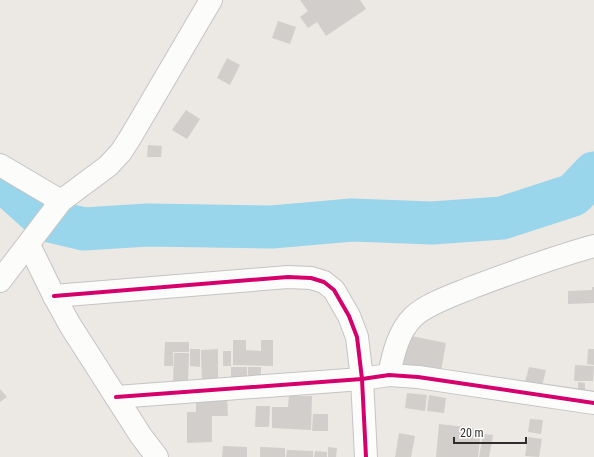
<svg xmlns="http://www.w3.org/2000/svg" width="594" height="457" font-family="'Roboto Condensed',sans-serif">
  <rect width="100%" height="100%" fill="#ece8e4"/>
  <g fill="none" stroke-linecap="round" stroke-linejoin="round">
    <polyline stroke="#99d6ec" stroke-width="43" points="0,181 5,183 46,220 84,229 147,225 272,227 352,220 432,223 502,218 573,195 594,173"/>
  </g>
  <g fill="#d1cecb">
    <polygon points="300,0 360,0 366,9 326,36 317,22 308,28 300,17 308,11"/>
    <polygon points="278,21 296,27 290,44 272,38"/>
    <polygon points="227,58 240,65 230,85 217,78"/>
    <polygon points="186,110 200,119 187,139 172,130"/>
    <polygon points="148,145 162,146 161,157 147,157"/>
    <polygon points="592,287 594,287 594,303 568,304 568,291 592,290"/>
    <polygon points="406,335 446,343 441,371 400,363"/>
    <polygon points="233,340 246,340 246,350 261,351 261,340 273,340 273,366 233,365"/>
    <polygon points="165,342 189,342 189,352 173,352 173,366 164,366"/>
    <polygon points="190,349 200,349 200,367 190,366"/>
    <polygon points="218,349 218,384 202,383 201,350"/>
    <polygon points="588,349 594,349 594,365 587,364"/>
    <rect x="223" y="351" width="8" height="15"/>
    <polygon points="174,353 189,353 188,383 173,382"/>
    <polygon points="575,365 594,366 593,381 574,381"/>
    <rect x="231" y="367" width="16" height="14"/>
    <rect x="248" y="367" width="13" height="13"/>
    <polygon points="529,367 546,370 542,386 525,382"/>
    <polygon points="578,382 585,383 585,392 578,391"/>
    <polygon points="0,389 7,397 0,402"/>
    <polygon points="407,393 427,395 425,411 405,408"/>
    <polygon points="429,395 446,398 444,413 427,411"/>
    <polygon points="289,396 312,396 311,430 272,428 272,407 288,407"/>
    <polygon points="196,397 227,397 228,416 212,416 212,442 187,443 187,412 196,412"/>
    <polygon points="256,406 270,406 269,427 255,427"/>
    <polygon points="313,414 328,414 328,431 312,431"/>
    <polygon points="530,419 543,420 541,434 528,432"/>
    <polygon points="439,424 481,429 478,457 436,457"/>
    <polygon points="399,433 415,436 411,457 395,457"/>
    <polygon points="483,434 493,435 489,457 479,457"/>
    <polygon points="528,437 542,439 539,457 525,456"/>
    <polygon points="223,446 247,447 247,457 222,457"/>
    <polygon points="260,447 285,448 285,457 260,457"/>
    <polygon points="328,447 337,448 336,457 328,457"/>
    <polygon points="287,450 313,451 313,457 286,457"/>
    <polygon points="315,451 327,452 327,457 314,457"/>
  </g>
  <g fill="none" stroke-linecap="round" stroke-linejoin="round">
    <defs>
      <g id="minor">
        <polyline points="0,165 61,201 108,166 121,152 130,138 211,0"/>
        <polyline points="29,245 54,296 70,325 141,436 157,457"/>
        <polyline points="0,281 61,201"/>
        <polyline points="54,296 288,277 311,278 324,282 334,290 349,316 357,337 362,379 366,457"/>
        <path d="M 389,375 C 393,355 398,332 413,317 C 426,304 456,294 473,287 C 513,272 553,257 594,246"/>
        <polyline points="116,397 362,379 389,375 418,377 594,403"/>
      </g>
    </defs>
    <use href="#minor" stroke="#c5c4c5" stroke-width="24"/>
    <use href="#minor" stroke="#fcfcfb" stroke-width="22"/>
    <defs>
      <g id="cycleway">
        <polyline points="54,296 288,277 311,278 324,282 334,290 349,316 357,337 362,379 366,457"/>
        <polyline points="116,397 362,379 389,375 418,377 594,403"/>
      </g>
    </defs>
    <use href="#cycleway" stroke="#fff" stroke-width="6"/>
    <use href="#cycleway" stroke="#d6006c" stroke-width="4"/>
  </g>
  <path d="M454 437v6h72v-6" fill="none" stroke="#2e2e2e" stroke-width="2"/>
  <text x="460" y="437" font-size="12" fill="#2e2e2e" stroke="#ffffff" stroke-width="3" paint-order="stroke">20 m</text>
</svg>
